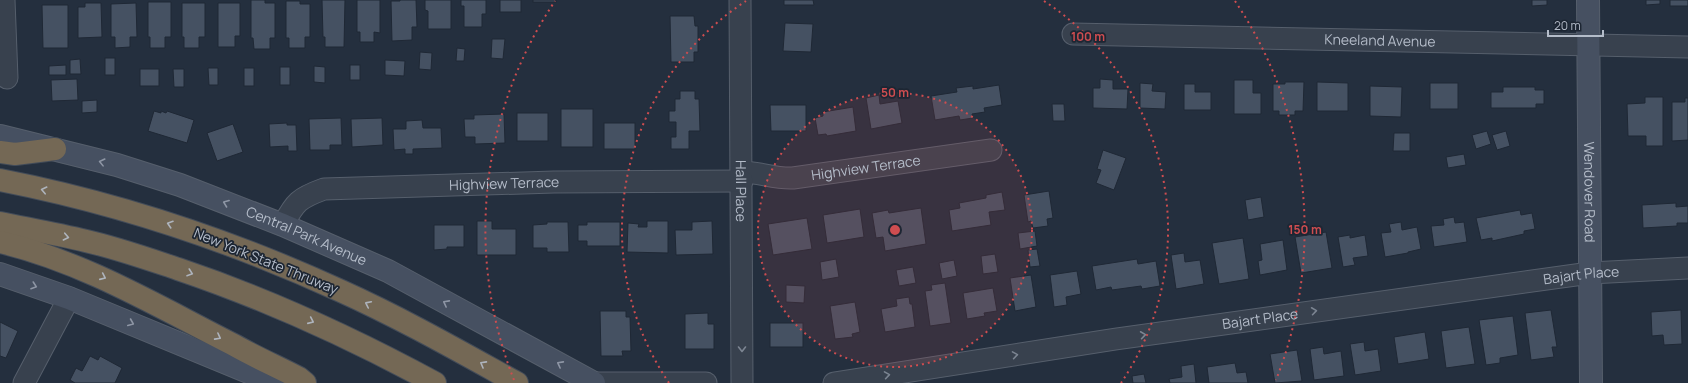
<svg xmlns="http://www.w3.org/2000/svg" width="1688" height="383" font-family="Manrope,sans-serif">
  <rect width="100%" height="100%" fill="#242f3e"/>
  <g fill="#455162" stroke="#1f2835">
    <polygon points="251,0 265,0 265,3 275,3 275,38 270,38 270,49 254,49 253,38 251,38"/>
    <polygon points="322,0 345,0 344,47 325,47 325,37 323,37"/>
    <polygon points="357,0 380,0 380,33 374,32 374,42 360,42 360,32 357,32"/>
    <polygon points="400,0 416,0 417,27 412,27 412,40 392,41 391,1 400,1"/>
    <polygon points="425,0 451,0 451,29 428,29 428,11 425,10"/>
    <polygon points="461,0 486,0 486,14 482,14 482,27 464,27 464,6 461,6"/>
    <rect x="500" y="0" width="21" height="12"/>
    <rect x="533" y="0" width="23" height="2"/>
    <polygon points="784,0 813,0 814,5 784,5"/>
    <polygon points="1532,0 1547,0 1547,5 1532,6"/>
    <polygon points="1646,0 1660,0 1660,4 1646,5"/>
    <rect x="1670" y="0" width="18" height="6"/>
    <polygon points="286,1 300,1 300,4 310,4 310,37 305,37 305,48 289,48 289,38 286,38"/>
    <polygon points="148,2 171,2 171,37 165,37 165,48 150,48 150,37 148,37"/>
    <polygon points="85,3 101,3 102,37 78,38 78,7 85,7"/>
    <polygon points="136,3 137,37 130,37 130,47 115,48 115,37 111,37 111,4"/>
    <polygon points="182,3 205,3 205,37 199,37 199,48 184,48 184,37 182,37"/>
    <polygon points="218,3 240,3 240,36 235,36 235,47 218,47"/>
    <polygon points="42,5 68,5 68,48 43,48"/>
    <polygon points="670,16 694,16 695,26 698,26 698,52 694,52 694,62 671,62"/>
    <polygon points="785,23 813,24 811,52 783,51"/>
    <polygon points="492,39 505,39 503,59 491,58"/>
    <polygon points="457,48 465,49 464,61 456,61"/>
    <polygon points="420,52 432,53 431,70 419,69"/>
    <rect x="105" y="58" width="10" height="17"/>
    <polygon points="80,59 81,74 70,74 70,60"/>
    <polygon points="385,60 405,61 404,76 385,75"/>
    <polygon points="66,65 66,75 49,75 49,66"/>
    <rect x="350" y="65" width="10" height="15"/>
    <polygon points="314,66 325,67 325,83 314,82"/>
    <rect x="280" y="67" width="10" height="18"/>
    <polygon points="208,68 218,68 218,85 209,85"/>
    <rect x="244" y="68" width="10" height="18"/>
    <rect x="140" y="69" width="19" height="17"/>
    <polygon points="173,69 184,69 184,87 174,87"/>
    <polygon points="77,79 78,100 52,101 51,80"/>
    <polygon points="1100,79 1113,80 1113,89 1128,89 1127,109 1093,108 1093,88 1100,88"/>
    <polygon points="1234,80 1253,80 1253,93 1261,93 1261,114 1234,114"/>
    <polygon points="1285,82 1304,82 1303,111 1295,111 1295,115 1279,115 1279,111 1273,111 1273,84 1285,84"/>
    <polygon points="1317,82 1348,83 1348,111 1317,111"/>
    <polygon points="1140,83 1153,84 1152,91 1166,92 1165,109 1140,108"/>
    <rect x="1430" y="83" width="28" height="26"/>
    <polygon points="1184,84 1195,84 1195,92 1211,92 1211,110 1184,110"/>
    <polygon points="999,85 1002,105 984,108 985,112 972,114 973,118 960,120 959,116 935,120 931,96 957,92 956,88 973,86 973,89"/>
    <polygon points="1370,86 1402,87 1401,117 1370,116"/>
    <polygon points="1503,87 1535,87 1535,90 1544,90 1544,104 1536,104 1536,108 1491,108 1491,92 1503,92"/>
    <polygon points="680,91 695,91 695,99 699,99 700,131 689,131 689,149 671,149 671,137 676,137 676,122 669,122 669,111 675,111 675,99 680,99"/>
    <polygon points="879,95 880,104 898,101 902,123 871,129 866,98"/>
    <polygon points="1645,97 1663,97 1663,146 1646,146 1646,136 1628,136 1627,104 1645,103"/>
    <polygon points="1685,98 1688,98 1688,140 1672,141 1672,102 1685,102"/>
    <polygon points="97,100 97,112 82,113 82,101"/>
    <polygon points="1052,104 1064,104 1065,121 1053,121"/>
    <polygon points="770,105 806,105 806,131 771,131"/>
    <polygon points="853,107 856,131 827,136 826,134 818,135 815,118 823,116 823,112"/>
    <rect x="561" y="109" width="32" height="38"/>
    <polygon points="154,111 161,113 161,111 166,113 167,111 194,120 187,143 148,131"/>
    <rect x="517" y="113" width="31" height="28"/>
    <polygon points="504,114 505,143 475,144 475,137 465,137 464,119 474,119 474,115"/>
    <polygon points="341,118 342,145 330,145 330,150 310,150 309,119"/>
    <polygon points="382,118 383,145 352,147 351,119"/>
    <polygon points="422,120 423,128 441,128 442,148 413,149 413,154 405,154 405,149 394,150 393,129 406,129 406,121"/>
    <polygon points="287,123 287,125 296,125 297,151 288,151 288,146 270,147 269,124"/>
    <rect x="604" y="123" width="31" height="26"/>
    <polygon points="233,124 243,152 217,161 207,133"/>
    <polygon points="1487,131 1491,144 1476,149 1472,135"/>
    <polygon points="1506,131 1510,146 1497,150 1492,135"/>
    <polygon points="1394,133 1410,133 1410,151 1393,151"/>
    <polygon points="1103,150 1126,158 1114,190 1096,183 1101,170 1097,169"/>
    <polygon points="1464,154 1466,165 1448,168 1446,157"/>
    <polygon points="1049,191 1053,218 1047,219 1048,226 1033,228 1031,221 1028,222 1024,195"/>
    <polygon points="1002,192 1005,210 989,212 991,225 952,231 949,210 960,208 959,203 986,198 986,195"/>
    <polygon points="1261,197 1264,217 1248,220 1245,200"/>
    <polygon points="1676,203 1676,207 1688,206 1688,223 1677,223 1677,226 1643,228 1642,205"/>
    <polygon points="921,208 926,244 885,251 883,237 876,238 872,213 888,210 889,213"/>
    <polygon points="860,209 864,237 827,243 823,215"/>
    <polygon points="1520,210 1521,215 1532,213 1535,229 1524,231 1524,234 1492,241 1492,238 1481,240 1476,218"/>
    <polygon points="1454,217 1455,223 1464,222 1467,242 1434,247 1431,226 1444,225 1443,219"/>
    <polygon points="807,218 812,249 773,255 768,224"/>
    <polygon points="477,221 492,221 492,229 516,229 516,255 477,255"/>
    <polygon points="647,221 668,221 668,253 627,252 628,223 639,224 638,227 647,227"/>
    <polygon points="712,221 713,254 676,255 675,230 692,230 692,222"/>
    <polygon points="547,222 568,222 569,252 547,252 547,248 533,248 533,225 547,224"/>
    <polygon points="587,222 620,222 620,246 587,246 587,241 578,241 578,225 587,225"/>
    <polygon points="1401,222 1402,230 1417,227 1421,249 1408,252 1408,253 1385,257 1381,233 1391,232 1389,224"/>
    <polygon points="434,225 464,225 464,247 447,247 447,249 434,250"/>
    <polygon points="1035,231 1037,246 1020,249 1018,233"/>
    <polygon points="1326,232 1332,268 1301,273 1295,237"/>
    <polygon points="1350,235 1350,238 1365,235 1368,256 1353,258 1355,265 1343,267 1338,237"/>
    <polygon points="1243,238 1249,279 1219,284 1212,243"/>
    <polygon points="1283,240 1287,270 1260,275 1258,261 1262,260 1260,244"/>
    <polygon points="1037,249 1040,266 1030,267 1028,250"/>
    <polygon points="1184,253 1185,262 1200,260 1204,284 1176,289 1171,255"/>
    <polygon points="995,254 998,272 983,274 981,256"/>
    <polygon points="836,259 839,277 822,280 820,262"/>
    <polygon points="1137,259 1138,264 1156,261 1160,286 1142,289 1141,286 1112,290 1111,287 1096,290 1092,266"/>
    <polygon points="954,260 957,276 942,279 939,263"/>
    <polygon points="913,267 916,283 899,286 896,270"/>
    <polygon points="1077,271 1081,294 1066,297 1067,305 1054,307 1050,275"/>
    <polygon points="1031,275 1036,307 1015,311 1010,278"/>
    <polygon points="945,283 951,323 930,326 925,291 932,290 931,285"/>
    <polygon points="786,285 805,286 804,303 786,302"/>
    <polygon points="993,288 997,311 984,313 985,316 967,319 963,293"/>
    <polygon points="909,297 910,304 912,304 915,327 885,332 881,309 897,306 896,299"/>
    <polygon points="855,302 860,332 852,334 853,337 835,339 830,306"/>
    <polygon points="1551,310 1557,347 1552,347 1554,357 1531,360 1525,313"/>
    <polygon points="1681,310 1682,344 1664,345 1663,335 1652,336 1651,312"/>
    <polygon points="600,311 626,311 626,317 630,317 631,351 622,351 623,356 601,356"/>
    <polygon points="708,313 708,324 714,324 714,349 685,349 685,314"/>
    <polygon points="1513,316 1518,355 1500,358 1500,363 1486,365 1479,320"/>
    <polygon points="0,322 18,331 6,358 0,356"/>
    <rect x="770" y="323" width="33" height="24"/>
    <polygon points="1469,327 1475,364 1446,368 1441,331"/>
    <polygon points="1425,332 1429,359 1398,364 1394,337"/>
    <polygon points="1364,342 1365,351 1378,349 1381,371 1355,375 1350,344"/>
    <polygon points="1323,347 1324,354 1341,351 1344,376 1314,380 1310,349"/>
    <polygon points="1297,350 1302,381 1275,383 1270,354"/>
    <polygon points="90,356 98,360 100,356 122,368 115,383 75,383 70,380 76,368 82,371"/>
    <polygon points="1235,363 1237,373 1246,372 1248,383 1209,383 1207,367"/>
    <polygon points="1194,364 1196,383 1170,383 1169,379 1182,377 1181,366"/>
    <polygon points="1144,374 1146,383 1133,383 1132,376"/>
  </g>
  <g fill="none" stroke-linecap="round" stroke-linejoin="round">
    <defs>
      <g id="street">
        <polyline points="4,0 7,78"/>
        <path id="s1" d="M 740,0 L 742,383"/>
        <path id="s2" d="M 1073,34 L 1688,47"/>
        <path id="s3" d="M 742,172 C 759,172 775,179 793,178 L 991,150"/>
        <path id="s4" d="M 283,225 C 295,202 299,198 324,189 L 554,182 L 742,181"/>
        <polyline points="24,383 69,298"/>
        <polyline points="594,383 706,383"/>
        <path id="s5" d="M 834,383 L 1116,339 L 1590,273 L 1688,268"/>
      </g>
      <g id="secondary">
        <path id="s6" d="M 1588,0 L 1591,383"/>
        <path id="s7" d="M 0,136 L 117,165 L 180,185 L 283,225 L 388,271 L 594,383"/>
        <polyline points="0,274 69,298 275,383"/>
      </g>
      <g id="highway">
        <polyline points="0,152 15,154 55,149"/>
        <path d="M 0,180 C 118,203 232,241 341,291 C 401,318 459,351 517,383"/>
        <path d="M 0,223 C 29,229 57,234 86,241 C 117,248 148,259 178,269 C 267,299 352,338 435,383"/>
        <path d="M 0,242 C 84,262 157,306 234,345 C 255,357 278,367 299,378 L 305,383"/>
      </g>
    </defs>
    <use href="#street" stroke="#565f6c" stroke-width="23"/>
    <use href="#secondary" stroke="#565f6c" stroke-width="24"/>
    <use href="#highway" stroke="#434c59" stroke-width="24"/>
    <use href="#street" stroke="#38414e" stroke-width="21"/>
    <use href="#secondary" stroke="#465061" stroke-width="22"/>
    <use href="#highway" stroke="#746855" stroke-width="22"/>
  </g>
  <defs><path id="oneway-chevron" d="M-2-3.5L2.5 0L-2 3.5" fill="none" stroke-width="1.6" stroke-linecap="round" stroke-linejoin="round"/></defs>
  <g stroke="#8e96a5">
    <use href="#oneway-chevron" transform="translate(102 162) rotate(-166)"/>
    <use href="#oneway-chevron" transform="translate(226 203) rotate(-159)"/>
    <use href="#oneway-chevron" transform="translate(34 286) rotate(19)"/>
    <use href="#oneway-chevron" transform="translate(446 303) rotate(-152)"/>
    <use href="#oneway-chevron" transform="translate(131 323) rotate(23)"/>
    <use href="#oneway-chevron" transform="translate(560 364) rotate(-152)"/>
  </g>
  <g stroke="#aeb4bd">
    <use href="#oneway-chevron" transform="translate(44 190) rotate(-167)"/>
    <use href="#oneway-chevron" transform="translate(170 224) rotate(-162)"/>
    <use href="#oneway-chevron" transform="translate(66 237) rotate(12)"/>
    <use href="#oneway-chevron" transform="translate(190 273) rotate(19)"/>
    <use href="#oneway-chevron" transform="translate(103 277) rotate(24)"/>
    <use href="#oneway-chevron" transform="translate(368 304) rotate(-154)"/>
    <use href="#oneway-chevron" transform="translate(311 321) rotate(24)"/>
    <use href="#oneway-chevron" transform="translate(218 337) rotate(28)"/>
    <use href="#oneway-chevron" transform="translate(483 364) rotate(-151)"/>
  </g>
  <g stroke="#7c8592">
    <use href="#oneway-chevron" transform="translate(1314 311) rotate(-8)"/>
    <use href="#oneway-chevron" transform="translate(1143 335) rotate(-8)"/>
    <use href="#oneway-chevron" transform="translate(742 349) rotate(90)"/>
    <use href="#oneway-chevron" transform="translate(1015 355) rotate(-9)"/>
    <use href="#oneway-chevron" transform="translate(887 375) rotate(-9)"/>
  </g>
  <circle cx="895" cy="230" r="137" fill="#ce4d50" fill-opacity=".12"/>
  <g fill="none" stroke="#ce4d50" stroke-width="2" stroke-dasharray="2 4">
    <circle cx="895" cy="230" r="137"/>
    <path d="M669 383A273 273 0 0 1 746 1M1044 1A273 273 0 0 1 1121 383"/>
    <path d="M514 380A410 410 0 0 1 555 1M1235 1A410 410 0 0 1 1276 380"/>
  </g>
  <g text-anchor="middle" stroke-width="3.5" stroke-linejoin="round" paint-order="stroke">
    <g font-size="14" fill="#b4bcc9" stroke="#1d2633">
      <text dy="5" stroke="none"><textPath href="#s2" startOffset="307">Kneeland Avenue</textPath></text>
      <text dy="5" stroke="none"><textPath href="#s3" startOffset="125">Highview Terrace</textPath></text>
      <text dy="5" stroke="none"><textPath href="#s4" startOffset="237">Highview Terrace</textPath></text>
      <text dy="5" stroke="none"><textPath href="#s1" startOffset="191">Hall Place</textPath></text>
      <text dy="5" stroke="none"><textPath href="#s6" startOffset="192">Wendover Road</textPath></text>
      <text dy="5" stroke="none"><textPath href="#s7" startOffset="323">Central Park Avenue</textPath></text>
      <text transform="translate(266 261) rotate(22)" y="5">New York State Thruway</text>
      <text dy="5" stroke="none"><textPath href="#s5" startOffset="755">Bajart Place</textPath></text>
      <text dy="5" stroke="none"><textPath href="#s5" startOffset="431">Bajart Place</textPath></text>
    </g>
  </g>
  <circle cx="895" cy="230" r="6" fill="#ce4d50" stroke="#1d2633" stroke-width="2"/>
  <g font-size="12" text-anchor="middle" font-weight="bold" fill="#ce4d50" stroke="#1d2633" stroke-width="3.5" stroke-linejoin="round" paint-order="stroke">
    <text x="1088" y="41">100 m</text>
    <text x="895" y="97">50 m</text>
    <text x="1305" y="234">150 m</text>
  </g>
  <path d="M1548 30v6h55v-6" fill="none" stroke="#b4bcc9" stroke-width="2"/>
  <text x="1554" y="30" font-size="12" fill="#b4bcc9" stroke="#1d2633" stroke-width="3" paint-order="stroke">20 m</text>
</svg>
